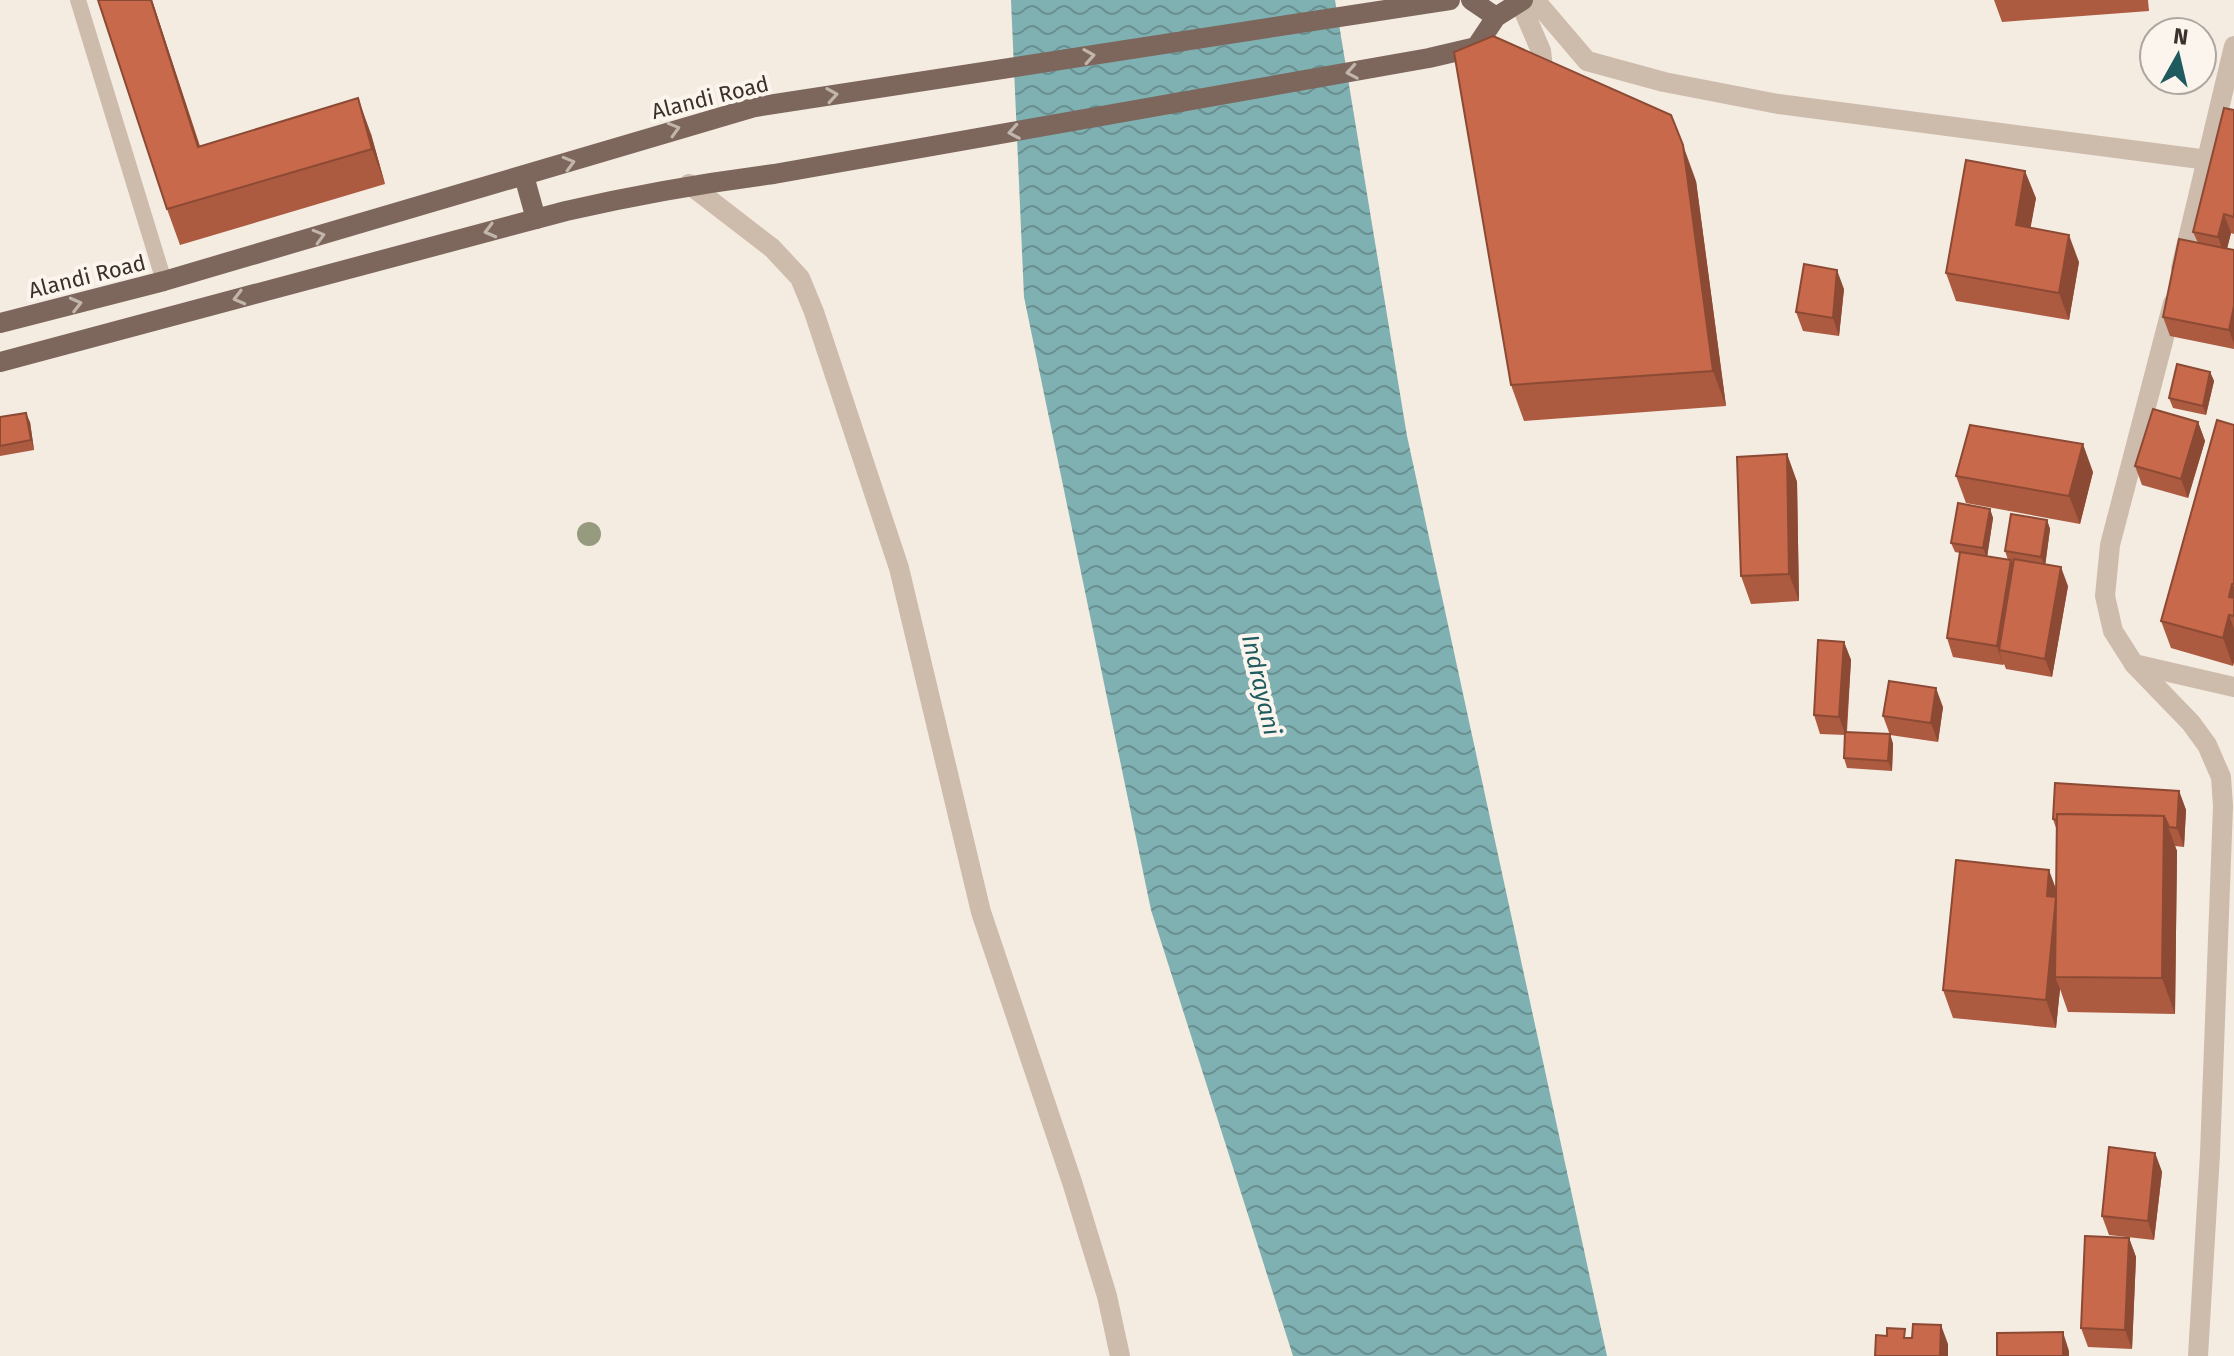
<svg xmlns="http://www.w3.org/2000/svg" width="2234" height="1356" font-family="'Fira Sans',sans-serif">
  <defs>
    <pattern id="water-waves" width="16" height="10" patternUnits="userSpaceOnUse" patternTransform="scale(2)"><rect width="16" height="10" fill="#7fb0b2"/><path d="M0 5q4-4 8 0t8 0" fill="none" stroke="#699091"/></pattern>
  </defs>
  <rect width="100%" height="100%" fill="#f4ebe1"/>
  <polygon fill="url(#water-waves)" points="1011,0 1335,0 1407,436 1607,1356 1293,1356 1151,910 1024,297"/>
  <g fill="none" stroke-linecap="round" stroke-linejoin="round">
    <polyline stroke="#cdbbac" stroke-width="16" points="78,0 164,281"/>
    <g stroke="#cdbbac" stroke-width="20">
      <polyline points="1535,0 1587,61 1664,82 1778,104 2208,160"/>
      <polyline points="1520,2 1541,51 1545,85"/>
      <polyline points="689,184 772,248 800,278 814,312 899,568 981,912 1072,1182 1107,1296 1120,1356"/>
      <polyline points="2181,268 2234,46"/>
      <polyline points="2173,303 2110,545 2105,596 2113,631 2134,664 2191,723 2207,745 2221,777 2223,806 2210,1154 2198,1356"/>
      <polyline points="2134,664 2234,687"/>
    </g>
    <g stroke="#7d675c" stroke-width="20">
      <polyline points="1471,0 1496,17"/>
      <polyline points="524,176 536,219"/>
      <polyline points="0,323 164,281 755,107 1450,0"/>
      <path d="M 0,362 L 566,211 C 635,195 703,183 774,174 L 1429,58 L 1476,47 L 1496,17 L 1523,0"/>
    </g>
  </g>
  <circle fill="#969b7f" cx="589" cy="534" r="12"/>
  <g fill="#ac5a40">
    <polygon points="98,0 152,0 200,146 371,134 385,184 180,245 167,209"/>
    <polygon points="1994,0 2148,0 2149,11 2002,22"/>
    <polygon points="2234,110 2234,234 2231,233 2227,249 2234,250 2234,349 2170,336 2163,317 2198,243 2193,232"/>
    <polygon points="1696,181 1726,406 1524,421 1511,385"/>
    <polygon points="2036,198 2030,228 2079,262 2069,320 1956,301 1946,273"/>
    <polygon points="1844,289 1839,336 1803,331 1796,312"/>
    <polygon points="2210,372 2214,381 2206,415 2173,408 2169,398"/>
    <polygon points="0,417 30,422 34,450 0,456"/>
    <polygon points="2198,422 2205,441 2188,498 2142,485 2135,466"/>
    <polygon points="2234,425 2234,661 2233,666 2171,648 2161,621"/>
    <polygon points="1787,454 1797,482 1799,601 1751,604 1741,576"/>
    <polygon points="2093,472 2080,524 1966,503 1956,476"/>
    <polygon points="1990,509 1993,518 1987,556 2008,560 2005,551 2047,520 2050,529 2045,565 2068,586 2052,677 2006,669 2004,664 2003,665 1953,657 1947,638 1960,553 1955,552 1951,543"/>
    <polygon points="1844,642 1851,660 1847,732 1890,734 1893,744 1892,771 1847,768 1844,758 1845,735 1820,734 1814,715"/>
    <polygon points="1943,707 1938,742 1890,735 1883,716"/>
    <polygon points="2179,791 2186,810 2184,847 2175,846 2177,851 2175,1014 2068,1012 2060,989 2056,1028 1953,1018 1943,990 2056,889 2057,831 2053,819"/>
    <polygon points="2155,1153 2162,1172 2154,1240 2109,1235 2102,1216"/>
    <polygon points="2129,1238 2136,1257 2132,1349 2088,1347 2081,1328"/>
  </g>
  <g fill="#8c4a34">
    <polygon points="151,0 152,0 211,182 198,147"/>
    <polygon points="358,98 371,134 385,184 372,149"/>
    <polygon points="1683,145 1696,181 1726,406 1713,371"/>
    <polygon points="2025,171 2036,198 2026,253 2016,225"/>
    <polygon points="2224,214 2231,233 2225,256 2218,237"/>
    <polygon points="2069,235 2079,262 2069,320 2059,293"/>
    <polygon points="1837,270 1844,289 1839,336 1833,318"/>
    <polygon points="2234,306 2234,344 2229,330"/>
    <polygon points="2210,372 2214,381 2206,415 2203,406"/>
    <polygon points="26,413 30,422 34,450 31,440"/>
    <polygon points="2198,422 2205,441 2188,498 2181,479"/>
    <polygon points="2083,444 2093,472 2080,524 2069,496"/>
    <polygon points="1787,454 1797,482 1799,601 1789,574"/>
    <polygon points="1990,509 1993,518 1987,558 1983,548"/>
    <polygon points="2047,520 2050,529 2045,567 2041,557"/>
    <polygon points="2011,560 2018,579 1999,650 2003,665 1997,646"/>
    <polygon points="2061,567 2068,586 2052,677 2045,659"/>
    <polygon points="2232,584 2234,588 2234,611 2229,597"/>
    <polygon points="2229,615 2234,629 2234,661 2233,666 2223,638"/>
    <polygon points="1844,642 1851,660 1846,736 1839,717"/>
    <polygon points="1936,688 1943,707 1938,742 1931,723"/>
    <polygon points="1890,734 1893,744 1892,771 1888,761"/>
    <polygon points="2179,791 2186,810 2184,847 2177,828"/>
    <polygon points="2164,816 2177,851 2175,1014 2162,978"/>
    <polygon points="2049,870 2059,897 2055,977 2060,989 2056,1028 2046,1000 2047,896"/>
    <polygon points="2155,1153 2162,1172 2154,1240 2148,1221"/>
    <polygon points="2129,1238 2136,1257 2132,1349 2125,1330"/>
    <polygon points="1941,1325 1948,1344 1948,1356 1940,1356"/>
    <polygon points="2063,1332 2069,1351 2069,1356 2063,1356"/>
  </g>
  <g fill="#c8694b" stroke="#8c4a34" stroke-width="2">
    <polygon points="98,0 151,0 198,147 358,98 372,149 167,209"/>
    <polygon points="1493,36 1671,115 1683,145 1713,371 1511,385 1454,52"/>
    <polygon points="2224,108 2234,110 2234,217 2224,214 2218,237 2193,232"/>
    <polygon points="1966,160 2025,171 2016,225 2069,235 2059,293 1946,273"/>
    <polygon points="2179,239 2234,250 2234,306 2229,330 2163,317"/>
    <polygon points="1804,264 1837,270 1833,318 1796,312"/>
    <polygon points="2177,364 2210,372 2203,406 2169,398"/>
    <polygon points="2153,409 2198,422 2181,479 2135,466"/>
    <polygon points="26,413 31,440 0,446 0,417"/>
    <polygon points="2217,420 2234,425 2234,584 2232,584 2229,597 2234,598 2234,616 2229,615 2223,638 2161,621"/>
    <polygon points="1970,425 2083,444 2069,496 1956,476"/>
    <polygon points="1787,454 1789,574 1741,576 1737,457"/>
    <polygon points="1958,503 1990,509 1983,548 1951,543"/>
    <polygon points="2011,514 2047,520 2041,557 2005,551"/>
    <polygon points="1960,552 2011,560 1997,646 1947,638"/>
    <polygon points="2014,559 2061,567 2045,659 1999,650"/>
    <polygon points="1818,640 1844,642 1839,717 1814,715"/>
    <polygon points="1889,681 1936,688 1931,723 1883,716"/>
    <polygon points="1845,732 1890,734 1888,761 1844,758"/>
    <polygon points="2055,783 2179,791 2177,828 2169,827 2164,816 2057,814 2057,820 2053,819"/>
    <polygon points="2057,814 2164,816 2162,978 2055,977"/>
    <polygon points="1956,860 2049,870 2047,896 2056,897 2046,1000 1943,990"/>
    <polygon points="2109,1147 2155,1153 2148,1221 2102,1216"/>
    <polygon points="2085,1236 2129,1238 2125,1330 2081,1328"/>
    <polygon points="1913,1324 1941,1325 1940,1356 1875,1356 1876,1335 1887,1336 1887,1328 1905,1329 1904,1338 1912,1338"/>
    <polygon points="2063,1332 2063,1356 1997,1356 1997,1333"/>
  </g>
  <defs><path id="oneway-chevron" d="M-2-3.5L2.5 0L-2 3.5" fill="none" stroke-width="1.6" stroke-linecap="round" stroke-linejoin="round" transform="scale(2)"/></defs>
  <g stroke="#c2b5ac">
    <use href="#oneway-chevron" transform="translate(1089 56) rotate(-9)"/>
    <use href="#oneway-chevron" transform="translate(1352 72) rotate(170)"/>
    <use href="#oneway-chevron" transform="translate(832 95) rotate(-9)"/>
    <use href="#oneway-chevron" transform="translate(674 129) rotate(-16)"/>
    <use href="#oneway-chevron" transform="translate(1014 132) rotate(170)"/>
    <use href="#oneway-chevron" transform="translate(569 163) rotate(-16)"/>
    <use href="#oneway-chevron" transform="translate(490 231) rotate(165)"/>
    <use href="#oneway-chevron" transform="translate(319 236) rotate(-16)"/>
    <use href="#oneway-chevron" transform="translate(239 298) rotate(165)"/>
    <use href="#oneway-chevron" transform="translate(76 304) rotate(-14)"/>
  </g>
  <g text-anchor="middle" stroke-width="8" stroke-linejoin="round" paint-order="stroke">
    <g font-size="22" fill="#3b302b" stroke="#fbf5ee">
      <text transform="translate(710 97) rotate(-14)" y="8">Alandi Road</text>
      <text transform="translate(87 276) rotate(-14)" y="8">Alandi Road</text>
    </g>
    <g font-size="24" font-style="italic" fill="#1f5a5e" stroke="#fbf5ee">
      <text transform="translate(1261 685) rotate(77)" y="8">Indrayani</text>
    </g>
  </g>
  <g transform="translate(2178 56) rotate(8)"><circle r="38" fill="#fbf5ee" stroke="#aea6a0" stroke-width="2"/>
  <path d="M0-6L14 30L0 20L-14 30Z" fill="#1f5a5e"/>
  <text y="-12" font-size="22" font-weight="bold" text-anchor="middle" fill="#3b302b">N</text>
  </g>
</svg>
